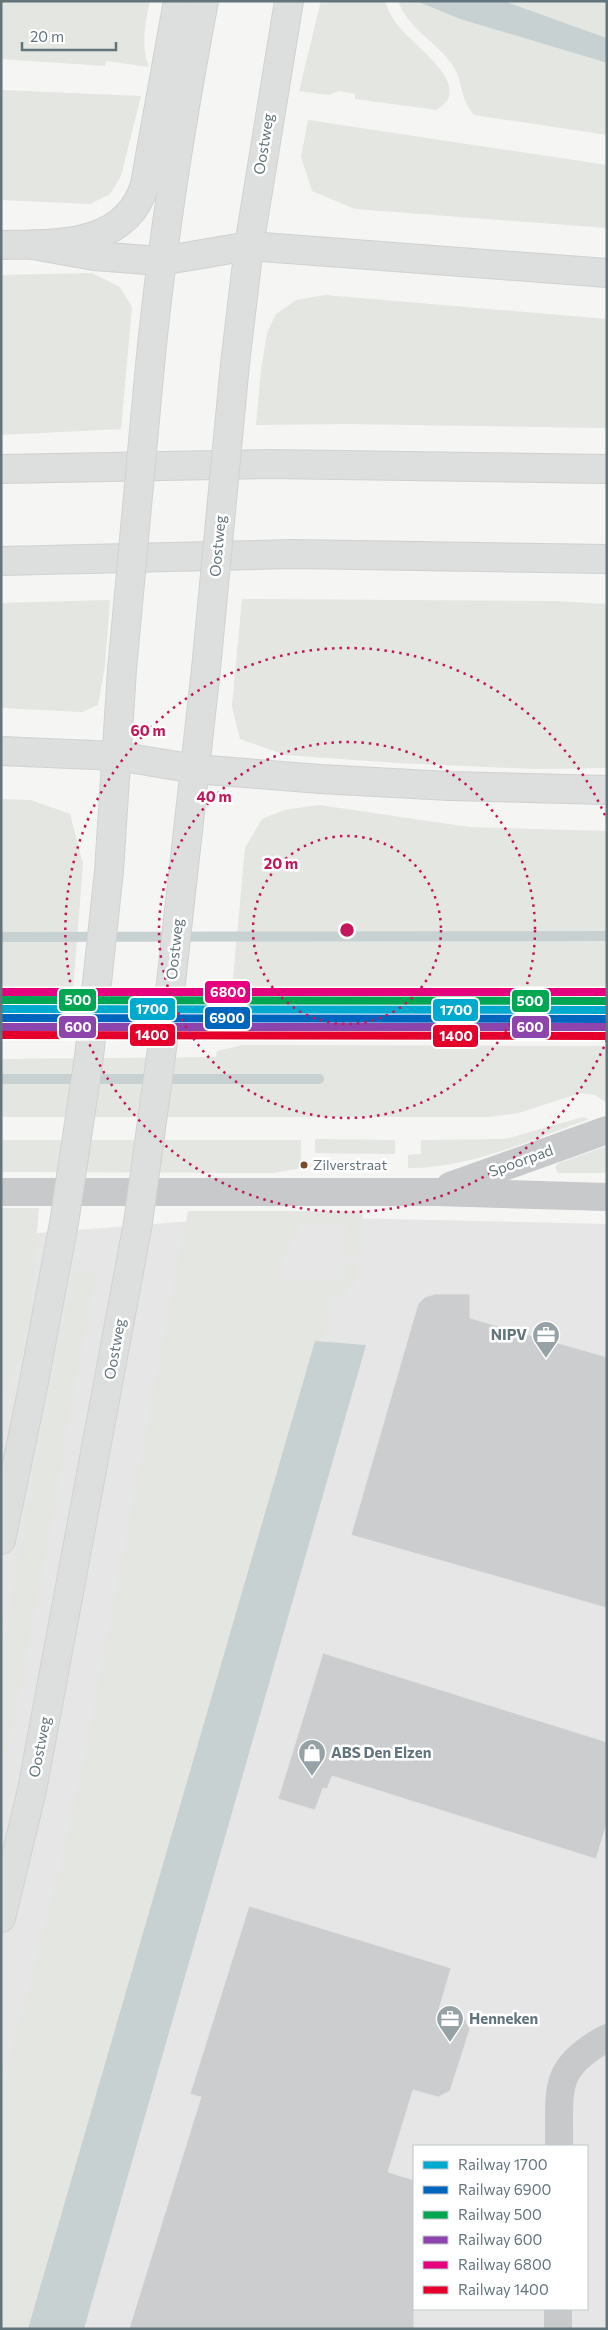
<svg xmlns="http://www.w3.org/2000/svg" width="608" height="2330" font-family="Commissioner,sans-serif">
  <rect width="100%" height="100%" fill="#f5f5f4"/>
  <path fill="#e5e6e5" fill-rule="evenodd" d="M 255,1216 L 607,1224 L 607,2329 L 1,2329 L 1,1236 ZM 414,2146 L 587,2146 L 587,2309 L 414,2309 Z"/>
  <g fill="#e4e6e1">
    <path d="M 1,1 L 150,1 C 145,22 141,47 149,67 L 106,61 L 105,66 L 1,59 Z"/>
    <path d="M 321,1 L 385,1 C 388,11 393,20 400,28 C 412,43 460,77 448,99 C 446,103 440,107 437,110 L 355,99 L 355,94 L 339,91 L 328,95 L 299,91 Z"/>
    <path d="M 398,1 L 416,1 L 460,19 L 607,63 L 607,135 L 474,115 C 459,98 464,81 451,63 C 436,42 407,27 398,1 Z"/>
    <polygon points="504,1 607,1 607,38"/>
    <polygon points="1,90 141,96 121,176 110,194 90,204 1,200"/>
    <polygon points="308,120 607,165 607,228 355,209 312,191 301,157"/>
    <polygon points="92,273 120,287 132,307 121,429 1,435 1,275"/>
    <polygon points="325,295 607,319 607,428 348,424 256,425 261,370 267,333 276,314 296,300"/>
    <polygon points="242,599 556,601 607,604 607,768 534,769 397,763 285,755 240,739 232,706"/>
    <polygon points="110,600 105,666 98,705 82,712 1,708 1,603"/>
    <polygon points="1,799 31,800 70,814 83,864 73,989 1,989"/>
    <polygon points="319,805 469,827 607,831 607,989 232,989 245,848 262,819 284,810"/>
    <polygon points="243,1045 607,1046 607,1103 595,1095 580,1093 519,1113 489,1117 1,1117 1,1059 216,1057 217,1051"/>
    <path d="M 583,1117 L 589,1119 C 531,1140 471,1168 408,1168 L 408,1155 L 421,1154 L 421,1140 L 505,1139 Z"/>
    <polygon points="315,1139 395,1140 395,1154 315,1153"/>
    <polygon points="1,1140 301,1140 301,1168 274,1173 1,1172"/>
    <polygon points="607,1146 607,1173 558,1173 555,1167 559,1163"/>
    <polygon points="1,1208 39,1208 31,1303 25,1342 1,1408"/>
    <polygon points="188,1211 363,1211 358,1257 344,1257 347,1223 302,1223 278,1268 278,1279 342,1279 345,1262 358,1264 355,1286 348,1286 346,1297 328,1296 324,1341 315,1342 28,2329 1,2329 1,2093 59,1874 86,1752"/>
    <polygon points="74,1271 96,1271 65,1435 58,1488 1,1783 1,1663 30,1491"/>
  </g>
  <g fill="#c7d1d2">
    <polygon points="416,1 504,1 607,38 607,63 460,19"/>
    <polygon points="315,1341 366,1345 84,2329 28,2329"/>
  </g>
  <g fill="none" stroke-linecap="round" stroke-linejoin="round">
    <g stroke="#c7d1d2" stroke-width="10">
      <polyline points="1,937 607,936"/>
      <polyline points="1,1079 319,1079"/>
    </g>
  </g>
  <g fill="#cbcdce" stroke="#e4e4e4">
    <polygon points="435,1294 470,1294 470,1318 607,1357 607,1608 351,1535 418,1304 425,1297"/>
    <polygon points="323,1653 607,1742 607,1823 596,1859 332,1776 327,1789 323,1788 315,1810 278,1799"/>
    <polygon points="249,1906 451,1968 439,2009 463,2016 470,2029 450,2091 438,2097 413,2090 388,2172 414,2180 414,2329 129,2329 201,2097 190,2094"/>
  </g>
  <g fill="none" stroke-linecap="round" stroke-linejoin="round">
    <defs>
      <g id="major">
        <polyline points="235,364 249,246 289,1"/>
        <path d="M 150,365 C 162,242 181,122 204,1"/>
        <polyline points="109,871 122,670"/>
        <polyline points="171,983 206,669"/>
        <polyline points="1,1540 32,1392 64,1223"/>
        <polyline points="1,1918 32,1790 138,1223"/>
      </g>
      <g id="highway">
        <path d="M 1,245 C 55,244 127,248 145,184 L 178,1"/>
        <polyline points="33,245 94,256 161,261 249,246 607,273"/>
        <polyline points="1,469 271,464 607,469"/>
        <polyline points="1,561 293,554 607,559"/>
        <polyline points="1,751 117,756 195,769 320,779 449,786 607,790"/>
      </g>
    </defs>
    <use href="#major" stroke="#d1d2d2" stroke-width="30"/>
    <use href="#highway" stroke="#d0d1d1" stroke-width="30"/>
    <g stroke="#c7c9ca" stroke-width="28">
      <polyline points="450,1186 607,1130"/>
      <polyline points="1,1192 435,1192 607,1197"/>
      <path d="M 559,2146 C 560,2090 551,2068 607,2038"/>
      <polyline points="558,2329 558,2309"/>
    </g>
    <use href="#major" stroke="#dddede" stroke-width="28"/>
    <use href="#highway" stroke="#dddede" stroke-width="28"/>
    <defs>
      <g id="major-bridge">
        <polyline points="206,669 235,364"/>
        <polyline points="122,670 150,365"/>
        <polyline points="64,1223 89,1057 109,871"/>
        <polyline points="138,1223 171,983"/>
      </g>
    </defs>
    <use href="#major-bridge" stroke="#d1d2d2" stroke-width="30" stroke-linecap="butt"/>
    <use href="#major-bridge" stroke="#dddede" stroke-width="28"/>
    <defs>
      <polyline id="rail-1" points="1,1009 607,1010"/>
      <polyline id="rail-2" points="1,1018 607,1019"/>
      <polyline id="rail-3" points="1,1000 607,1001"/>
      <polyline id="rail-4" points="1,1027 607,1027"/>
      <polyline id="rail-5" points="1,992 607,992"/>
      <polyline id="rail-6" points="1,1035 607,1036"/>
    </defs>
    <use href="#rail-1" stroke="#fff" stroke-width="11"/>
    <use href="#rail-2" stroke="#fff" stroke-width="11"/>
    <use href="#rail-3" stroke="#fff" stroke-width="11"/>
    <use href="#rail-4" stroke="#fff" stroke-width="11"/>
    <use href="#rail-5" stroke="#fff" stroke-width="11"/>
    <use href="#rail-6" stroke="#fff" stroke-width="11"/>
    <use href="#rail-1" stroke="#00a9ce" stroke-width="8"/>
    <use href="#rail-2" stroke="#0065bd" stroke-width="8"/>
    <use href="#rail-3" stroke="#00a651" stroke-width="8"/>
    <use href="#rail-4" stroke="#8e44ad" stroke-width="8"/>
    <use href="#rail-5" stroke="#e5007d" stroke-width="8"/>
    <use href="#rail-6" stroke="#e4002b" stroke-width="8"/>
  </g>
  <g fill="none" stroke="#c2185b" stroke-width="2.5" stroke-dasharray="2.5 5">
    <circle cx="347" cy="930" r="94"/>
    <circle cx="347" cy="930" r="188"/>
    <path d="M607 1040A282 282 0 1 1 607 820"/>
  </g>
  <defs>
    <symbol id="office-pin" viewBox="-11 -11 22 30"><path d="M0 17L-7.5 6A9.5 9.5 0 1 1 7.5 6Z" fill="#96a2a6" stroke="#fff"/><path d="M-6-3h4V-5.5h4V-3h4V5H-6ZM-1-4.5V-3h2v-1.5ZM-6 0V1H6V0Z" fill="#fff"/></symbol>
    <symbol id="shop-pin" viewBox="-11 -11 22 30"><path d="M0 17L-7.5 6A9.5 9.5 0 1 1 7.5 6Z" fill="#96a2a6" stroke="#fff"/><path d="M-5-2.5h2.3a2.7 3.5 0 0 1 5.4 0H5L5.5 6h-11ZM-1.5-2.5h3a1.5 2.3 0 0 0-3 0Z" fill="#fff"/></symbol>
  </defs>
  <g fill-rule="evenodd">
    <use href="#office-pin" x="530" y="1319" width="32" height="43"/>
    <use href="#shop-pin" x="296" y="1737" width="32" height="43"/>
    <use href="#office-pin" x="434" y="2003" width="32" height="43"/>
  </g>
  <circle fill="#7a4b2a" stroke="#fff" stroke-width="2" cx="304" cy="1165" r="4.5"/>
  <g text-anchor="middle" stroke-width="5" stroke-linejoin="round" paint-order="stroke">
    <g font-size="14" fill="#63757c" stroke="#fff" text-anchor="start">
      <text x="313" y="1170">Zilverstraat</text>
    </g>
    <g font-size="15" fill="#63757c" stroke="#fff">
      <text transform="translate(264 144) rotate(-81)" y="5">Oostweg</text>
      <text transform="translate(218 546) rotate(-85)" y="5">Oostweg</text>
      <text transform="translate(175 949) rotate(-84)" y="5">Oostweg</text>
      <text transform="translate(521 1161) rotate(-20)" y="5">Spoorpad</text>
      <text transform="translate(115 1349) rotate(-80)" y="5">Oostweg</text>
      <text transform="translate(40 1747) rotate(-79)" y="5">Oostweg</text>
    </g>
    <g font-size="15" font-weight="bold" fill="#63757c" stroke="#fff" text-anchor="start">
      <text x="527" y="1340" text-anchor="end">NIPV</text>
      <text x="331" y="1758">ABS Den Elzen</text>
      <text x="469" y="2024">Henneken</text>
    </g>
  </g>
  <circle cx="347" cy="930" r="8" fill="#c2185b" stroke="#fff" stroke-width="2.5"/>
  <g font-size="15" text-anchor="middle" font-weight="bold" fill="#c2185b" stroke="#fff" stroke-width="5" stroke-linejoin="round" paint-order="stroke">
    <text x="148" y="736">60 m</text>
    <text x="214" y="802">40 m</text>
    <text x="281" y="869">20 m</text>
  </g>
  <g stroke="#fff" stroke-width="2">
    <rect x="204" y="980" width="47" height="24" rx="5" fill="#e5007d"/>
    <rect x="58" y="988" width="39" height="24" rx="5" fill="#00a651"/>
    <rect x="511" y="989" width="39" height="24" rx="5" fill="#00a651"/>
    <rect x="129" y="997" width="47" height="24" rx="5" fill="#00a9ce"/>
    <rect x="432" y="998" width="47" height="24" rx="5" fill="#00a9ce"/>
    <rect x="204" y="1006" width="47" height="24" rx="5" fill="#0065bd"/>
    <rect x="58" y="1015" width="39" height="24" rx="5" fill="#8e44ad"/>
    <rect x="511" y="1015" width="39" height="24" rx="5" fill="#8e44ad"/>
    <rect x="129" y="1023" width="47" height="24" rx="5" fill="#e4002b"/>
    <rect x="432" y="1024" width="47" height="24" rx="5" fill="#e4002b"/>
  </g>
  <g font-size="14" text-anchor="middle" font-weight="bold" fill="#fff">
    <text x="228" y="997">6800</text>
    <text x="78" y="1005">500</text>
    <text x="530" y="1006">500</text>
    <text x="152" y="1014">1700</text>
    <text x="456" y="1015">1700</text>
    <text x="227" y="1023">6900</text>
    <text x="78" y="1032">600</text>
    <text x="530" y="1032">600</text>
    <text x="152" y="1040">1400</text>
    <text x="456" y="1041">1400</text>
  </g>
  <rect width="608" height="2330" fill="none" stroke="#63757c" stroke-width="5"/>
  <rect x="413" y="2145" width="175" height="165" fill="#ffffff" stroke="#c1c8cb"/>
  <rect x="423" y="2161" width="25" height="8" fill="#00a9ce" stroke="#c1c8cb"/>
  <text x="458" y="2170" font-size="15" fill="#63757c">Railway 1700</text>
  <rect x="423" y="2186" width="25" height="8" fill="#0065bd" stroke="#c1c8cb"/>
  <text x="458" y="2195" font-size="15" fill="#63757c">Railway 6900</text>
  <rect x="423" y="2211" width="25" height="8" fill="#00a651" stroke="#c1c8cb"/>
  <text x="458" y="2220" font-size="15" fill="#63757c">Railway 500</text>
  <rect x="423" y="2236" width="25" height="8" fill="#8e44ad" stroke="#c1c8cb"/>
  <text x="458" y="2245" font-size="15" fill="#63757c">Railway 600</text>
  <rect x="423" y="2261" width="25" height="8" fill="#e5007d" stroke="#c1c8cb"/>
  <text x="458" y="2270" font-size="15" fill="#63757c">Railway 6800</text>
  <rect x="423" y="2286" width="25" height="8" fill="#e4002b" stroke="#c1c8cb"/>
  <text x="458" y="2295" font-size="15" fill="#63757c">Railway 1400</text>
  <path d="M22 42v8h94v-8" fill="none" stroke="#63757c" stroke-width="2.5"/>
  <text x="30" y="42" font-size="15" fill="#63757c" stroke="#ffffff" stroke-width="4" paint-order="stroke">20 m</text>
</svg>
